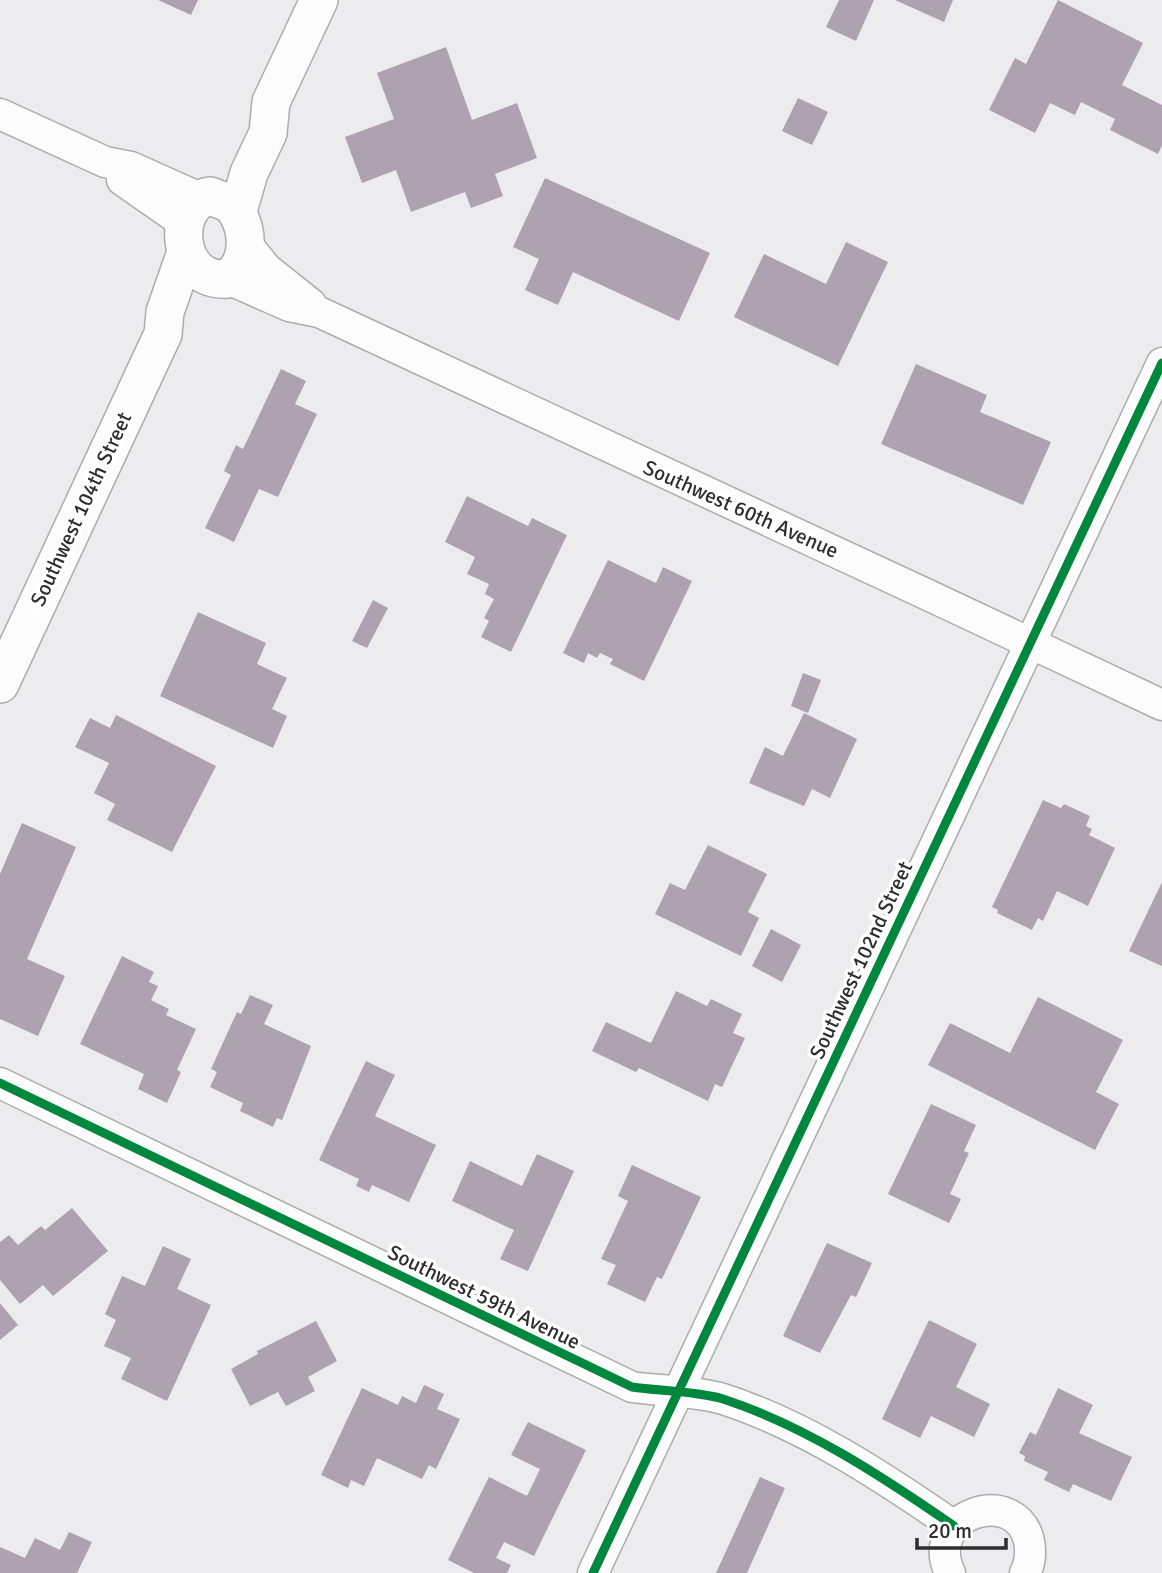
<svg xmlns="http://www.w3.org/2000/svg" width="1162" height="1573" font-family="Signika,sans-serif">
  <rect width="100%" height="100%" fill="#ecebed"/>
  <g fill="#aea2b1">
    <polygon points="158,0 198,0 191,15"/>
    <polygon points="839,0 874,0 856,41 826,27"/>
    <polygon points="895,0 953,0 944,22"/>
    <polygon points="1058,0 1143,43 1122,85 1162,105 1162,145 1158,154 1110,130 1115,119 1081,102 1075,115 1050,103 1035,133 989,110 1015,58 1026,64"/>
    <polygon points="446,47 472,120 517,103 537,158 495,174 503,196 471,208 465,192 411,212 396,170 362,183 345,137 394,119 377,73"/>
    <polygon points="798,98 828,112 812,145 782,131"/>
    <polygon points="545,178 710,253 679,321 573,272 558,305 525,290 539,259 513,247"/>
    <polygon points="846,242 888,262 838,366 734,317 764,254 826,284"/>
    <polygon points="916,364 987,395 980,412 1051,442 1023,505 881,444"/>
    <polygon points="281,369 306,381 295,404 317,414 278,497 259,489 234,542 205,528 231,475 224,471 236,445 243,449"/>
    <polygon points="467,496 528,526 532,518 567,535 511,652 481,637 489,621 484,618 494,599 485,594 489,584 467,574 475,557 445,542"/>
    <polygon points="608,560 656,583 663,567 692,581 644,681 610,664 613,659 600,653 597,658 588,653 584,663 563,653"/>
    <polygon points="373,600 388,608 367,648 352,641"/>
    <polygon points="198,612 266,643 257,664 287,678 272,709 287,716 273,748 160,696"/>
    <polygon points="803,673 821,680 808,713 791,706"/>
    <polygon points="804,713 857,739 830,798 812,789 804,806 749,783 765,747 783,756"/>
    <polygon points="116,715 216,766 172,852 107,820 115,804 94,793 109,763 75,747 90,718 110,728"/>
    <polygon points="1043,800 1061,808 1064,804 1090,816 1086,826 1092,829 1089,835 1115,848 1088,906 1057,891 1043,921 1038,918 1032,930 997,913 998,910 992,907"/>
    <polygon points="22,823 76,847 27,959 65,976 38,1036 0,1019 0,874"/>
    <polygon points="708,845 767,874 748,912 759,918 741,956 655,914 670,883 685,890"/>
    <polygon points="1162,882 1162,966 1129,951"/>
    <polygon points="771,929 801,945 782,982 752,966"/>
    <polygon points="122,956 154,972 149,982 158,986 151,1000 169,1009 166,1015 196,1029 177,1070 181,1072 167,1103 138,1089 144,1074 80,1044"/>
    <polygon points="676,991 707,1006 711,999 742,1014 733,1033 745,1038 722,1087 715,1084 708,1101 639,1068 636,1072 592,1051 606,1022 651,1043"/>
    <polygon points="250,995 273,1005 264,1024 311,1046 282,1120 277,1118 273,1127 240,1111 243,1103 210,1087 217,1072 211,1069 237,1012 241,1014"/>
    <polygon points="1038,997 1123,1040 1096,1092 1119,1104 1095,1150 928,1065 950,1023 1010,1053"/>
    <polygon points="366,1061 395,1075 375,1116 436,1145 409,1202 372,1185 369,1192 356,1186 359,1179 319,1160"/>
    <polygon points="931,1104 976,1125 964,1151 969,1153 950,1194 961,1199 949,1223 888,1194"/>
    <polygon points="537,1154 574,1171 528,1271 500,1259 514,1230 452,1201 470,1161 522,1186"/>
    <polygon points="632,1165 701,1197 662,1279 657,1277 645,1302 607,1284 616,1265 601,1259 628,1201 618,1196"/>
    <polygon points="72,1208 108,1251 53,1296 43,1285 20,1304 0,1280 0,1242 9,1235 18,1245 41,1226 45,1230"/>
    <polygon points="827,1243 872,1263 856,1297 851,1295 820,1353 783,1336"/>
    <polygon points="163,1246 191,1259 177,1289 211,1305 167,1401 121,1379 131,1358 104,1346 116,1320 105,1314 122,1276 145,1286"/>
    <polygon points="0,1303 18,1325 0,1340"/>
    <polygon points="929,1320 977,1344 956,1387 990,1404 974,1437 931,1416 920,1438 882,1419"/>
    <polygon points="316,1321 337,1361 308,1377 315,1391 286,1406 278,1392 250,1406 231,1369 258,1354 257,1351"/>
    <polygon points="424,1385 444,1394 437,1409 460,1419 436,1469 429,1465 422,1479 377,1458 364,1486 351,1480 348,1488 321,1475 362,1388 398,1405 402,1396 416,1403"/>
    <polygon points="1058,1388 1093,1405 1079,1433 1132,1457 1111,1501 1073,1484 1069,1492 1044,1480 1048,1472 1024,1461 1025,1456 1019,1453 1030,1432 1036,1435"/>
    <polygon points="528,1422 586,1450 534,1556 504,1542 496,1558 511,1565 507,1573 474,1573 448,1560 489,1477 527,1496 540,1469 511,1455"/>
    <polygon points="760,1477 785,1488 747,1573 716,1573"/>
    <polygon points="69,1532 92,1542 77,1573 0,1573 0,1547 25,1558 35,1538 60,1550"/>
  </g>
  <g fill="none" stroke-linecap="round" stroke-linejoin="round">
    <defs>
      <g id="minor">
        <polyline points="0,114 105,162 131,167 200,198"/>
        <polyline points="122,180 185,224"/>
        <polyline points="245,242 267,269 311,304"/>
        <path d="M 228,279 L 289,306 L 319,312 C 600,444 882,572 1162,705"/>
        <path d="M 0,1083 L 632,1387 C 659,1391 697,1391 723,1399 C 806,1426 883,1477 954,1526"/>
        <polyline points="593,1573 1162,363"/>
        <path d="M 950,1573 C 922,1514 1016,1484 1029,1541 C 1031,1552 1031,1562 1025,1573"/>
      </g>
      <g id="tertiary">
        <path d="M 210,196 L 231,204 C 249,226 252,260 228,279 C 174,283 171,203 210,196 Z"/>
        <polyline points="238,211 249,173 268,133 271,102 319,0"/>
        <polyline points="0,684 163,334 165,312 186,252"/>
      </g>
    </defs>
    <use href="#minor" stroke="#adacad" stroke-width="33"/>
    <use href="#tertiary" stroke="#adacad" stroke-width="40"/>
    <use href="#minor" stroke="#fcfcfc" stroke-width="30"/>
    <use href="#tertiary" stroke="#fcfcfc" stroke-width="37"/>
    <defs>
      <g id="cycleway">
        <path d="M 0,1083 L 632,1387 C 659,1391 697,1391 723,1399 C 806,1426 883,1477 954,1526"/>
        <polyline points="593,1573 1162,363"/>
      </g>
    </defs>
    <use href="#cycleway" stroke="#fff" stroke-width="13"/>
    <use href="#cycleway" stroke="#00873e" stroke-width="9"/>
  </g>
  <g text-anchor="middle" stroke-width="7" stroke-linejoin="round" paint-order="stroke">
    <g font-size="21" fill="#2e2d2e" stroke="#fff">
      <text transform="translate(81 509) rotate(-65)" y="7">Southwest 104th Street</text>
      <text transform="translate(741 509) rotate(24)" y="7">Southwest 60th Avenue</text>
      <text transform="translate(861 960) rotate(-65)" y="7">Southwest 102nd Street</text>
      <text transform="translate(484 1297) rotate(26)" y="7">Southwest 59th Avenue</text>
    </g>
  </g>
  <path d="M917 1538v10h89v-10" fill="none" stroke="#2e2d2e" stroke-width="3.5"/>
  <text x="928" y="1538" font-size="21" fill="#2e2d2e" stroke="#ffffff" stroke-width="5" paint-order="stroke">20 m</text>
</svg>
